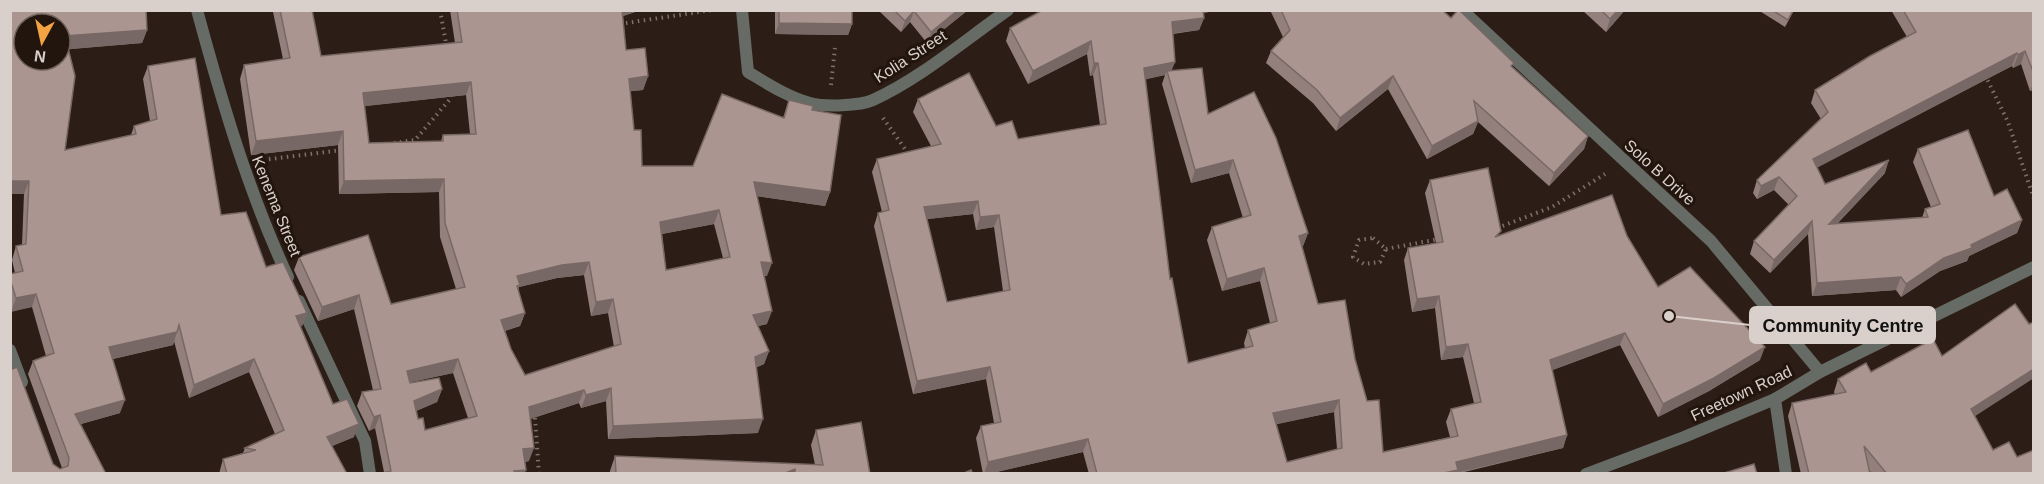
<svg xmlns="http://www.w3.org/2000/svg" width="2044" height="484" font-family="Arial,sans-serif">
  <rect width="100%" height="100%" fill="#2c1e16"/>
  <g fill="none" stroke-linecap="round" stroke-linejoin="round">
    <g stroke="#7e726b" stroke-width="4" stroke-dasharray="1.5 4.5" stroke-linecap="butt">
      <polyline points="440,10 447,49"/>
      <polyline points="620,24 712,10"/>
      <polyline points="1985,75 2008,122 2034,199"/>
      <polyline points="831,85 835,48"/>
      <polyline points="883,118 910,156"/>
      <polyline points="394,143 415,140 451,98 450,92"/>
      <polyline points="263,160 342,150"/>
      <polyline points="1497,228 1552,207 1605,174"/>
      <polygon points="1373,238 1386,249 1380,262 1364,264 1353,257 1359,240"/>
      <polyline points="1386,249 1439,239"/>
      <polyline points="535,418 539,474"/>
    </g>
    <g stroke="#666b65" stroke-width="12">
      <path d="M 197,10 C 222,102 248,191 288,277"/>
      <path d="M 742,10 L 748,72 C 768,84 788,97 810,103 C 824,107 860,106 873,100 C 921,78 965,40 1008,10"/>
      <polyline points="1462,10 1711,241 1820,372"/>
      <polyline points="299,301 365,441 370,474"/>
      <polyline points="10,350 22,382"/>
      <polyline points="1775,399 1786,474"/>
      <polyline points="1586,474 1684,437 1775,399 1820,372 2034,267"/>
    </g>
  </g>
  <g fill="#93807c" fill-rule="evenodd">
    <polygon points="10,10 147,30 142,43 69,49 65,150 131,135 134,126 150,121 143,79 148,66 221,215 307,313 302,326 300,326 333,404 354,437 332,446 347,474 219,474 223,459 243,453 245,448 275,434 249,372 189,398 174,341 173,345 113,359 120,413 81,424 106,474 10,474 53,464 60,469 62,468 28,374 33,361 46,356 32,307 10,311 10,274 15,273 12,260 16,246 22,245 24,194 10,194"/>
    <path d="M 274,10 L 312,10 L 321,56 L 455,43 L 450,10 L 641,10 L 623,16 L 626,50 L 648,76 L 643,90 L 630,91 L 634,130 L 642,166 L 693,166 L 783,118 L 789,100 L 812,110 L 830,192 L 825,206 L 757,196 L 767,276 L 764,276 L 767,324 L 758,326 L 769,351 L 764,364 L 757,367 L 758,433 L 608,439 L 606,401 L 581,408 L 579,403 L 530,419 L 529,461 L 525,462 L 526,470 L 524,474 L 377,474 L 384,472 L 375,428 L 369,431 L 357,406 L 362,392 L 373,390 L 354,309 L 318,321 L 294,270 L 299,257 L 391,304 L 456,289 L 440,237 L 439,192 L 339,194 L 338,145 L 251,155 L 240,79 L 244,65 L 283,59 L 273,12 ZM 466,95 L 470,134 L 443,135 L 441,141 L 369,143 L 364,106 ZM 714,224 L 723,258 L 666,270 L 662,234 ZM 584,275 L 591,316 L 608,313 L 614,347 L 525,375 L 511,349 L 505,331 L 520,326 L 525,313 L 518,290 L 519,287 L 557,278 ZM 453,373 L 468,418 L 425,430 L 418,419 L 416,411 L 437,402 L 442,389 L 410,383 L 410,382 Z"/>
    <polygon points="775,10 852,10 852,24 848,35 775,34"/>
    <polygon points="878,10 968,10 927,43 910,22 901,32"/>
    <path d="M 1043,10 L 1220,10 L 1203,13 L 1204,18 L 1199,30 L 1173,34 L 1175,62 L 1171,71 L 1308,233 L 1303,246 L 1302,246 L 1318,304 L 1355,359 L 1367,401 L 1383,452 L 1450,437 L 1446,422 L 1451,409 L 1474,403 L 1463,357 L 1441,360 L 1435,308 L 1412,312 L 1404,260 L 1408,248 L 1436,243 L 1425,193 L 1430,180 L 1499,236 L 1627,236 L 1658,287 L 1760,360 L 1709,391 L 1658,417 L 1620,345 L 1552,370 L 1567,435 L 1563,448 L 1456,474 L 1089,474 L 1083,452 L 988,474 L 983,474 L 976,438 L 981,426 L 994,423 L 986,379 L 913,394 L 874,226 L 878,213 L 882,212 L 872,172 L 877,159 L 931,146 L 913,112 L 918,99 L 996,126 L 1018,139 L 1100,125 L 1093,75 L 1090,76 L 1087,54 L 1028,84 L 1006,41 L 1010,28 ZM 1165,75 L 1162,84 L 1191,183 L 1229,173 L 1243,218 L 1212,227 L 1207,240 L 1222,291 L 1260,281 L 1270,323 L 1248,330 L 1244,343 L 1245,348 L 1188,363 L 1170,279 L 1145,79 ZM 973,214 L 976,230 L 994,227 L 1003,291 L 947,302 L 927,219 ZM 1334,412 L 1337,449 L 1287,462 L 1276,424 Z"/>
    <polygon points="1270,10 1442,10 1512,68 1588,136 1584,149 1549,186 1478,122 1473,134 1427,159 1388,89 1336,131 1313,103 1266,63 1271,51 1283,37"/>
    <polygon points="1582,10 1625,10 1606,32"/>
    <polygon points="1758,10 1794,10 1785,27"/>
    <polygon points="1891,10 2034,10 2034,90 2030,91 2021,64 2013,68 2012,66 1817,167 1825,184 1885,173 1837,224 1922,218 1925,209 1931,207 1913,162 1918,149 1994,196 2022,220 2017,233 1969,256 1967,261 1940,271 1901,297 1896,290 1812,296 1808,234 1770,273 1750,254 1754,241 1789,205 1774,190 1757,199 1753,193 1757,180 1821,119 1811,103 1815,90 1907,37"/>
    <polygon points="1871,372 1975,416 1993,450 2017,457 2034,474 1872,474 1870,471 1870,474 1801,474 1788,416 1792,403 1835,395 1834,392 1838,379"/>
    <polygon points="816,430 870,474 610,474 610,471 615,456 815,465 811,445"/>
  </g>
  <g fill="#786865">
    <polygon points="619,10 641,10 617,18"/>
    <polygon points="958,10 968,10 927,43 931,32"/>
    <polygon points="1198,10 1220,10 1197,14"/>
    <polygon points="1618,10 1625,10 1606,32 1610,19"/>
    <polygon points="1793,10 1794,10 1785,27 1788,20"/>
    <polygon points="914,11 910,22 901,32 905,21"/>
    <polygon points="1204,18 1199,30 1168,34 1172,22"/>
    <polygon points="779,23 852,24 848,35 775,34"/>
    <polygon points="147,30 142,43 61,50 65,36"/>
    <polygon points="1091,41 1087,54 1028,84 1033,71"/>
    <polygon points="2025,51 2021,64 2013,68 2018,55"/>
    <polygon points="2017,53 2012,66 1809,172 1813,159"/>
    <polygon points="1175,62 1170,74 1167,71 1165,75 1139,81 1144,68"/>
    <polygon points="1094,63 1098,63 1093,75 1090,76"/>
    <polygon points="648,76 643,90 624,92 629,79"/>
    <polygon points="1393,76 1388,89 1336,131 1340,118"/>
    <polygon points="2034,81 2034,90 2030,91"/>
    <polygon points="471,82 466,95 358,107 363,93"/>
    <polygon points="1478,121 1473,134 1427,159 1432,146"/>
    <polygon points="343,131 338,145 251,155 256,141"/>
    <polygon points="1588,136 1584,149 1549,186 1554,173"/>
    <polygon points="1233,160 1229,173 1191,183 1195,170"/>
    <polygon points="1889,160 1885,173 1824,237 1829,224"/>
    <polygon points="1779,177 1774,190 1757,199 1761,186"/>
    <polygon points="444,179 439,192 339,194 344,181"/>
    <polygon points="10,181 29,181 24,194 10,194"/>
    <polygon points="754,182 830,192 825,206 749,195"/>
    <polygon points="978,201 973,214 920,220 924,207"/>
    <polygon points="719,210 714,224 656,235 660,222"/>
    <polygon points="999,215 994,227 976,230 980,217"/>
    <polygon points="2022,220 2017,233 1969,256 1967,261 1940,271 1901,297 1906,284 1944,258"/>
    <polygon points="1812,221 1808,234 1770,273 1774,260"/>
    <polygon points="1308,233 1303,246 1295,249 1299,236"/>
    <polygon points="589,262 584,275 557,278 519,287 515,298 517,276 562,265"/>
    <polygon points="761,262 772,263 767,276 756,275"/>
    <polygon points="1264,268 1260,281 1222,291 1227,279"/>
    <polygon points="1901,277 1896,290 1812,296 1817,283"/>
    <polygon points="36,294 32,307 11,312 16,298"/>
    <polygon points="359,295 354,309 318,321 322,307"/>
    <polygon points="1439,296 1435,308 1412,312 1417,299"/>
    <polygon points="613,299 608,313 591,316 596,302"/>
    <polygon points="772,311 767,324 748,328 753,315"/>
    <polygon points="307,313 302,326 291,329 296,316"/>
    <polygon points="525,313 520,326 496,333 501,320"/>
    <polygon points="177,332 173,345 104,361 109,347"/>
    <polygon points="1625,333 1620,345 1545,373 1550,360"/>
    <polygon points="1468,344 1463,357 1441,360 1446,347"/>
    <polygon points="1765,347 1760,360 1709,391 1658,417 1663,404"/>
    <polygon points="769,351 764,364 751,370 755,357"/>
    <polygon points="254,359 249,372 189,398 194,385"/>
    <polygon points="458,359 453,373 403,384 407,371"/>
    <polygon points="990,367 986,379 913,394 917,381"/>
    <polygon points="2034,369 2034,378 1966,422 1971,409"/>
    <polygon points="611,388 606,401 581,408 586,395"/>
    <polygon points="442,389 437,402 409,414 414,401"/>
    <polygon points="584,390 579,403 524,421 529,407"/>
    <polygon points="125,400 120,413 70,427 75,414"/>
    <polygon points="1339,400 1334,412 1269,426 1273,413"/>
    <polygon points="380,415 375,428 369,431 374,417"/>
    <polygon points="763,419 758,433 608,439 613,426"/>
    <polygon points="359,424 354,437 322,450 327,437"/>
    <polygon points="1567,435 1563,448 1456,473 1439,474 1456,462"/>
    <polygon points="1088,439 1083,452 988,474 984,474 988,462"/>
    <polygon points="534,448 529,461 519,462 523,449"/>
    <polygon points="795,469 793,474 783,474"/>
    <polygon points="526,470 524,474 514,474 514,471"/>
  </g>
  <g fill="#ab9590" stroke="#786865" stroke-width="1.5" fill-rule="evenodd">
    <path d="M 10,10 L 146,10 L 147,30 L 65,36 L 75,76 L 65,150 L 136,134 L 134,126 L 157,119 L 148,66 L 195,58 L 221,215 L 246,212 L 266,267 L 283,262 L 307,313 L 296,316 L 333,404 L 347,399 L 359,424 L 327,437 L 347,474 L 227,474 L 223,459 L 256,450 L 245,448 L 284,430 L 254,359 L 194,385 L 179,325 L 177,332 L 109,347 L 125,400 L 75,414 L 106,474 L 10,474 L 10,370 L 17,367 L 53,464 L 60,469 L 68,466 L 69,458 L 33,361 L 54,353 L 36,294 L 16,298 L 10,279 L 10,274 L 23,271 L 16,246 L 26,244 L 29,181 L 10,181 ZM 24,24 L 60,24 L 60,60 L 24,60 Z"/>
    <path d="M 280,10 L 312,10 L 321,56 L 462,42 L 457,10 L 622,10 L 626,50 L 645,48 L 648,76 L 629,79 L 634,130 L 641,130 L 642,166 L 693,166 L 722,94 L 784,118 L 789,100 L 813,106 L 812,110 L 841,115 L 830,192 L 754,182 L 772,263 L 761,262 L 772,311 L 753,315 L 769,351 L 755,357 L 763,419 L 613,426 L 611,388 L 586,395 L 584,390 L 529,407 L 534,448 L 523,449 L 526,470 L 514,471 L 515,474 L 377,474 L 391,471 L 380,415 L 374,417 L 362,392 L 381,389 L 359,295 L 322,307 L 299,257 L 368,235 L 391,304 L 465,287 L 445,223 L 444,179 L 344,181 L 343,131 L 256,141 L 244,65 L 290,58 ZM 471,82 L 476,134 L 443,135 L 443,141 L 369,143 L 363,93 ZM 719,210 L 730,257 L 666,270 L 660,222 ZM 589,262 L 596,302 L 613,299 L 621,344 L 525,375 L 511,349 L 501,320 L 525,313 L 517,286 L 520,285 L 517,276 L 562,265 ZM 458,359 L 477,416 L 425,430 L 423,418 L 418,419 L 414,401 L 442,389 L 439,378 L 410,383 L 407,371 Z"/>
    <polygon points="779,10 852,10 852,24 779,23"/>
    <polygon points="894,10 958,10 931,32 914,11 905,21"/>
    <path d="M 1043,10 L 1203,10 L 1204,18 L 1172,22 L 1175,62 L 1144,68 L 1170,279 L 1172,278 L 1188,363 L 1253,346 L 1248,330 L 1277,321 L 1264,268 L 1227,279 L 1212,227 L 1251,215 L 1233,160 L 1195,170 L 1167,71 L 1202,68 L 1208,114 L 1254,92 L 1276,138 L 1308,233 L 1299,236 L 1318,304 L 1345,300 L 1355,359 L 1367,401 L 1379,400 L 1383,452 L 1458,436 L 1451,409 L 1481,402 L 1468,344 L 1446,347 L 1439,296 L 1417,299 L 1408,248 L 1443,242 L 1430,180 L 1488,168 L 1501,231 L 1495,237 L 1612,195 L 1627,236 L 1658,287 L 1690,267 L 1765,347 L 1714,378 L 1663,404 L 1625,333 L 1550,360 L 1567,435 L 1456,462 L 1458,470 L 1439,474 L 1097,474 L 1088,439 L 988,462 L 981,426 L 1001,422 L 990,367 L 917,381 L 878,213 L 889,210 L 877,159 L 941,144 L 918,99 L 969,73 L 996,126 L 1012,121 L 1018,139 L 1106,124 L 1098,63 L 1094,63 L 1091,41 L 1033,71 L 1010,28 ZM 978,201 L 980,217 L 999,215 L 1010,290 L 947,302 L 924,207 ZM 1339,400 L 1342,448 L 1287,462 L 1273,413 Z"/>
    <polygon points="1281,10 1442,10 1451,18 1458,10 1459,10 1514,63 1511,66 1588,136 1554,173 1474,101 1478,121 1432,146 1393,76 1340,118 1317,90 1271,51 1290,30"/>
    <polygon points="1601,10 1618,10 1610,19"/>
    <polygon points="1772,10 1793,10 1788,20"/>
    <polygon points="1903,10 2034,10 2034,74 2025,51 2018,55 2017,53 1813,159 1825,184 1889,160 1829,224 1928,217 1925,209 1940,204 1918,149 1968,130 1994,196 2007,189 2022,220 1971,245 1972,248 1944,258 1906,284 1901,277 1817,283 1812,221 1774,260 1754,241 1797,196 1779,177 1761,186 1757,180 1828,112 1815,90 1870,56 1916,32"/>
    <polygon points="2015,304 2029,324 2034,322 2034,369 1971,409 1993,450 2009,442 2017,457 2034,450 2034,474 1887,474 1864,446 1870,474 1809,474 1792,403 1846,392 1838,379 1866,363 1871,372 1933,339 1942,356"/>
    <polygon points="861,422 870,474 795,474 795,469 783,474 616,474 615,456 823,465 816,430"/>
    <polygon points="1754,464 1757,474 1721,474"/>
    <polygon points="971,470 973,474 962,474"/>
  </g>
  <g text-anchor="middle" stroke-width="6" stroke-linejoin="round" paint-order="stroke">
    <g font-size="16" fill="#dad0cb" stroke="#22150d">
      <text transform="translate(910 56) rotate(-33)" y="6">Kolia Street</text>
      <text transform="translate(1660 172) rotate(42)" y="6">Solo B Drive</text>
      <text transform="translate(277 206) rotate(68)" y="6">Kenema Street</text>
      <text transform="translate(1741 393) rotate(-25)" y="6">Freetown Road</text>
    </g>
  </g>
  <path fill="none" stroke="#dad0cb" stroke-width="2" d="M1669 316L1750 325"/>
  <circle fill="#dad0cb" stroke="#22150d" stroke-width="2" cx="1669" cy="316" r="6"/>
  <rect fill="#dad0cb" stroke="#dad0cb" stroke-width="2" x="1750" y="307" width="185" height="36" rx="6"/>
  <g font-size="18" text-anchor="middle" font-weight="bold" fill="#111">
    <text x="1843" y="332">Community Centre</text>
  </g>
  <rect width="2044" height="484" fill="none" stroke="#dad0cb" stroke-width="24"/>
  <g transform="translate(42 42) rotate(188)"><circle r="28" fill="#22150d" stroke="#6c6059" stroke-width="1.5"/>
  <path d="M0-4.5L10 22L0 15L-10 22Z" fill="#f3a442"/>
  <text y="-9" font-size="16" font-weight="bold" text-anchor="middle" fill="#dad0cb">N</text>
  </g>
</svg>
